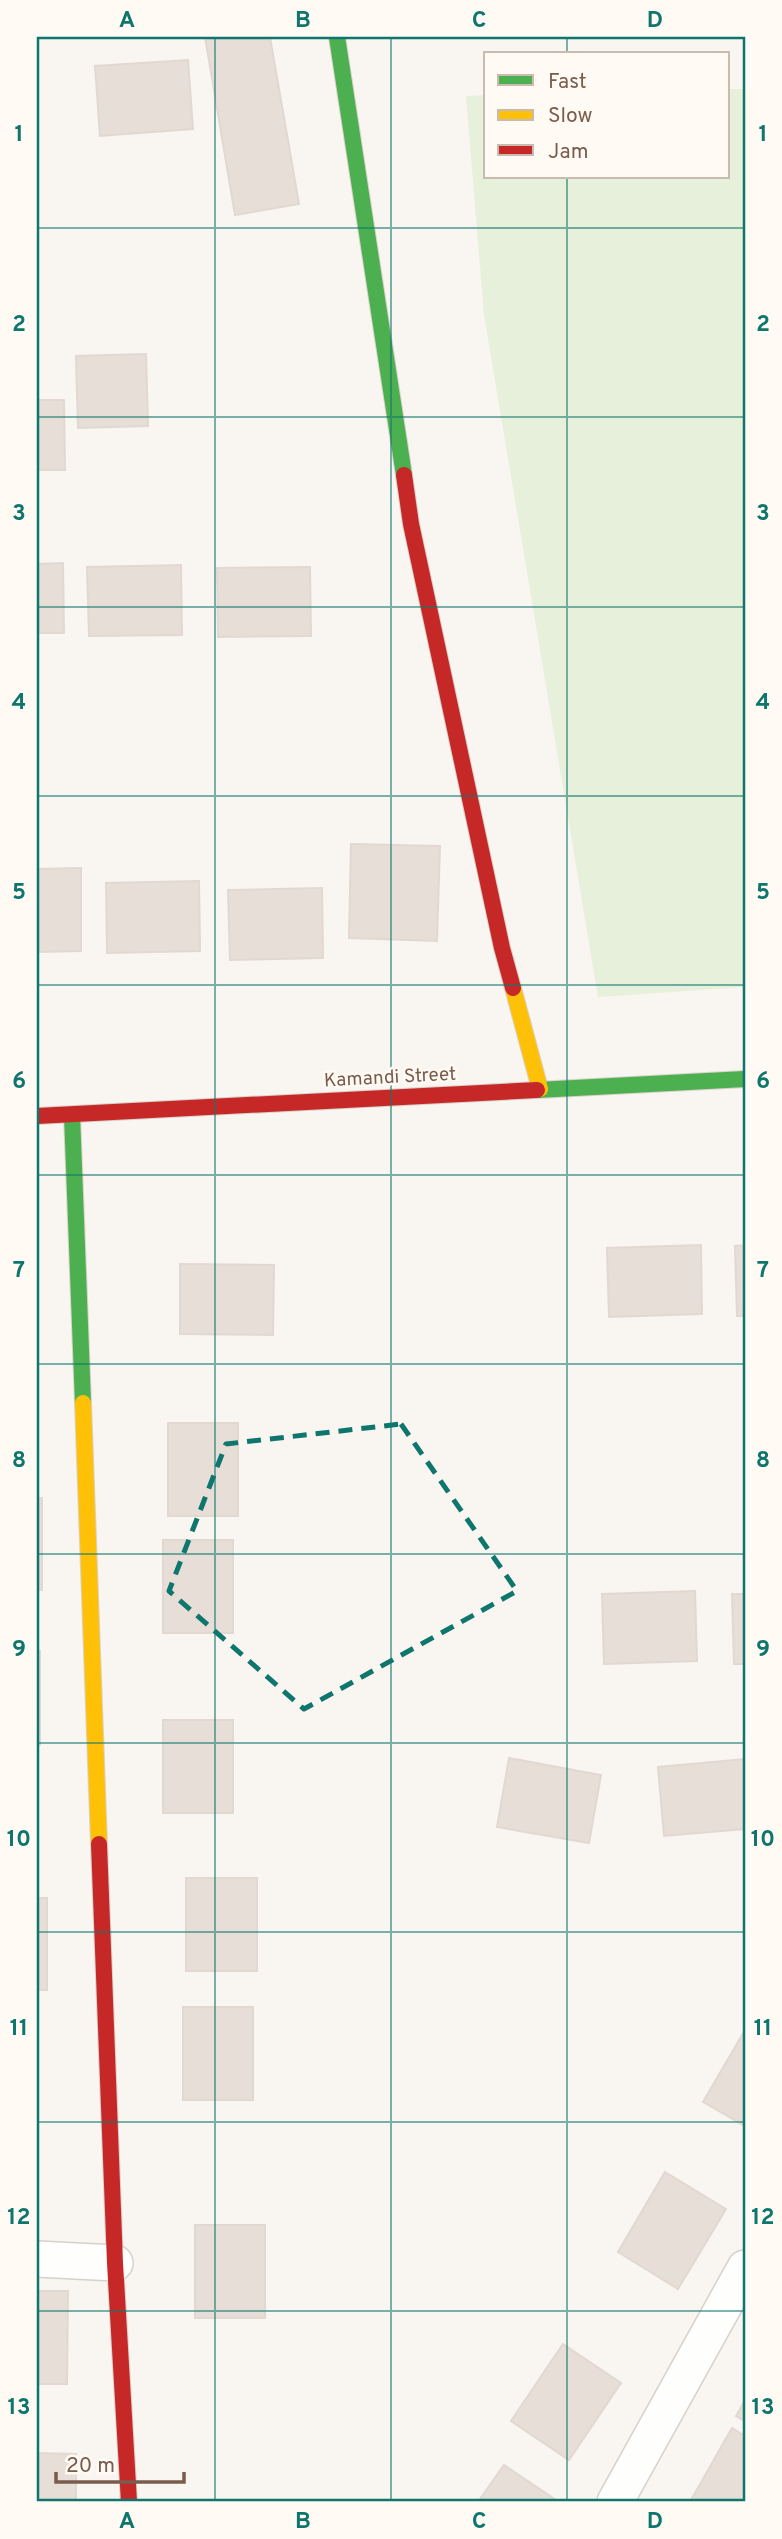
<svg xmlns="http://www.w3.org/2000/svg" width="782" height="2539" font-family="Overpass,sans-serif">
  <rect width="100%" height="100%" fill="#f9f5f0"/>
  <polygon fill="#e7f0db" points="728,89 745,89 745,987 598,997 484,315 466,96 486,95 486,177 728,177"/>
  <g fill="#e6ded7" stroke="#e2d8d2" stroke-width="2">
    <polygon points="205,37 270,37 299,204 235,215"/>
    <polygon points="188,60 193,129 100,136 95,66"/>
    <polygon points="146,354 148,426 78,428 76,356"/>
    <polygon points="37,400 64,400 65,470 37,470"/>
    <polygon points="63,563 64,633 37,633 37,564"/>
    <polygon points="181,565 182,635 89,636 87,567"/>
    <polygon points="310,567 311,636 218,637 217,568"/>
    <polygon points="351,844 440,846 437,941 349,938"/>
    <polygon points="81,868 81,951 37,952 37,869"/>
    <polygon points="199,881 200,951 107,953 106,883"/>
    <polygon points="322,888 323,958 230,960 228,890"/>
    <polygon points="701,1245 702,1314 609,1317 607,1248"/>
    <polygon points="745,1245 745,1316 737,1316 735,1246"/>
    <polygon points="180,1264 274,1265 273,1335 180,1334"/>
    <rect x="168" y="1423" width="70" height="93"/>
    <rect x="37" y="1498" width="5" height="92"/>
    <rect x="163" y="1540" width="70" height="93"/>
    <polygon points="695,1591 697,1661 604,1664 602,1594"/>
    <polygon points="732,1594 745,1594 745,1664 734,1664"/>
    <rect x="37" y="1651" width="3" height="94"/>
    <rect x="163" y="1720" width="70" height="93"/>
    <polygon points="509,1758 601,1775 589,1843 497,1827"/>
    <polygon points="745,1759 745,1829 664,1836 658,1767"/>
    <rect x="186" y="1878" width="71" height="93"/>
    <rect x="37" y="1898" width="10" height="92"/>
    <rect x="183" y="2007" width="70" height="93"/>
    <polygon points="745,2030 745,2126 703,2102"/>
    <polygon points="665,2172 726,2209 678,2289 618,2252"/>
    <rect x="195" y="2225" width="70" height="93"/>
    <polygon points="37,2291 68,2291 67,2384 37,2384"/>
    <polygon points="563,2344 621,2383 569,2460 511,2421"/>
    <polygon points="745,2400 745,2421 736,2416"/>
    <polygon points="732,2428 745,2436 745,2502 695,2502 691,2500"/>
    <polygon points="37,2453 76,2454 76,2502 37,2502"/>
    <polygon points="504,2465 559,2502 478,2502"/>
  </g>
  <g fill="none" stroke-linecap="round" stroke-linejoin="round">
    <defs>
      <g id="street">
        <polyline points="37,2259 115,2263"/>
        <polyline points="615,2502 745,2268"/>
      </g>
      <g id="fast">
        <polyline points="337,37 404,475"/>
        <polyline points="537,1090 745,1079"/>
        <polyline points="72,1115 83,1403"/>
      </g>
      <g id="slow">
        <polyline points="513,988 540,1089"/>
        <polyline points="83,1403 99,1844"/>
      </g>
      <g id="jam">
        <polyline points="404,475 411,524 502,948 513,988"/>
        <polyline points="37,1116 537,1090"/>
        <polyline points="99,1844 115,2263 129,2502"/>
      </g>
    </defs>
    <use href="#street" stroke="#d7d1cb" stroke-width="38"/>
    <use href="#fast" stroke="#d9d2cb" stroke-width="18"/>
    <use href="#slow" stroke="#d9d2cb" stroke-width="18"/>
    <use href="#jam" stroke="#d9d2cb" stroke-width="18"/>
    <use href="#street" stroke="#fefefd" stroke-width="35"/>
    <use href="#fast" stroke="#4caf50" stroke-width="16"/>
    <use href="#slow" stroke="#ffc107" stroke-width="16"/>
    <use href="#jam" stroke="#c62828" stroke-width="16"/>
  </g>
  <path fill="none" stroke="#0f766e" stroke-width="5" stroke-dasharray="14 9" stroke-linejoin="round" d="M 401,1424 L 517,1591 L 304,1709 L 169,1591 L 226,1444 Z"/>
  <path fill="none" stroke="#0f766e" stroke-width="2" stroke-opacity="0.55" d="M 215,37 L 215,2502M 391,37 L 391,2502M 567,37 L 567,54M 567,177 L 567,2502M 37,228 L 745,228M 37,417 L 745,417M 37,607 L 745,607M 37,796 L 745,796M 37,985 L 745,985M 37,1175 L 745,1175M 37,1364 L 745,1364M 37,1554 L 745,1554M 37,1743 L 745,1743M 37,1932 L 745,1932M 37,2122 L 745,2122M 37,2311 L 745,2311"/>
  <g text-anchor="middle" stroke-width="5" stroke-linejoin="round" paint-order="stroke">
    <g font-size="19" fill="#7a5c4d" stroke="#fffaf3">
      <text transform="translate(390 1076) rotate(-3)" y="7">Kamandi Street</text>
    </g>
  </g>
  <rect width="782" height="2539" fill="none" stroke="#fffaf3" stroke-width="77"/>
  <rect x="484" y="52" width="245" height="126" fill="#fffaf3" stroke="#cabbb1" stroke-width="2"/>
  <rect x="498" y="75" width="35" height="10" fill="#4caf50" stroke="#cabbb1" stroke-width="2"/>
  <text x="548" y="88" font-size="21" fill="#7a5c4d">Fast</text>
  <rect x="498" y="110" width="35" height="10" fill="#ffc107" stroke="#cabbb1" stroke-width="2"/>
  <text x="548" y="122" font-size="21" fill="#7a5c4d">Slow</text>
  <rect x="498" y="145" width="35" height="10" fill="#c62828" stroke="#cabbb1" stroke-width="2"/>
  <text x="548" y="158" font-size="21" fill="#7a5c4d">Jam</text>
  <path d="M56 2472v10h128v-10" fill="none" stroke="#7a5c4d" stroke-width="3.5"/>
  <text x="66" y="2472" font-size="21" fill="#7a5c4d" stroke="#fffaf3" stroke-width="5" paint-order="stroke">20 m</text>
  <rect x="38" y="38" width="706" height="2462" fill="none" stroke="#0f766e" stroke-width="2.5"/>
  <g font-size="23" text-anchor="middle" font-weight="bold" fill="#0f766e">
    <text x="127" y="27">A</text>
    <text x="303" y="27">B</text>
    <text x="479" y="27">C</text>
    <text x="655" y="27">D</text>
    <text x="19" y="141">1</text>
    <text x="763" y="141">1</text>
    <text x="19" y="331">2</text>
    <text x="763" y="331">2</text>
    <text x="19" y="520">3</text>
    <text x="763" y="520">3</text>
    <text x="19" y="709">4</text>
    <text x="763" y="709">4</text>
    <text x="19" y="899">5</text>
    <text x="763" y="899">5</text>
    <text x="19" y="1088">6</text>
    <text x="763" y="1088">6</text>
    <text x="19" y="1277">7</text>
    <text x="763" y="1277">7</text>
    <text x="19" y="1467">8</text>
    <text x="763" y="1467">8</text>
    <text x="19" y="1656">9</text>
    <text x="763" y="1656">9</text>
    <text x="19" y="1846">10</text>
    <text x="763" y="1846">10</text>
    <text x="19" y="2035">11</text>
    <text x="763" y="2035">11</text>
    <text x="19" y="2224">12</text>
    <text x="763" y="2224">12</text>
    <text x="19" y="2414">13</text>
    <text x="763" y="2414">13</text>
    <text x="127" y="2528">A</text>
    <text x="303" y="2528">B</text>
    <text x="479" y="2528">C</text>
    <text x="655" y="2528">D</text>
  </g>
</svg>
